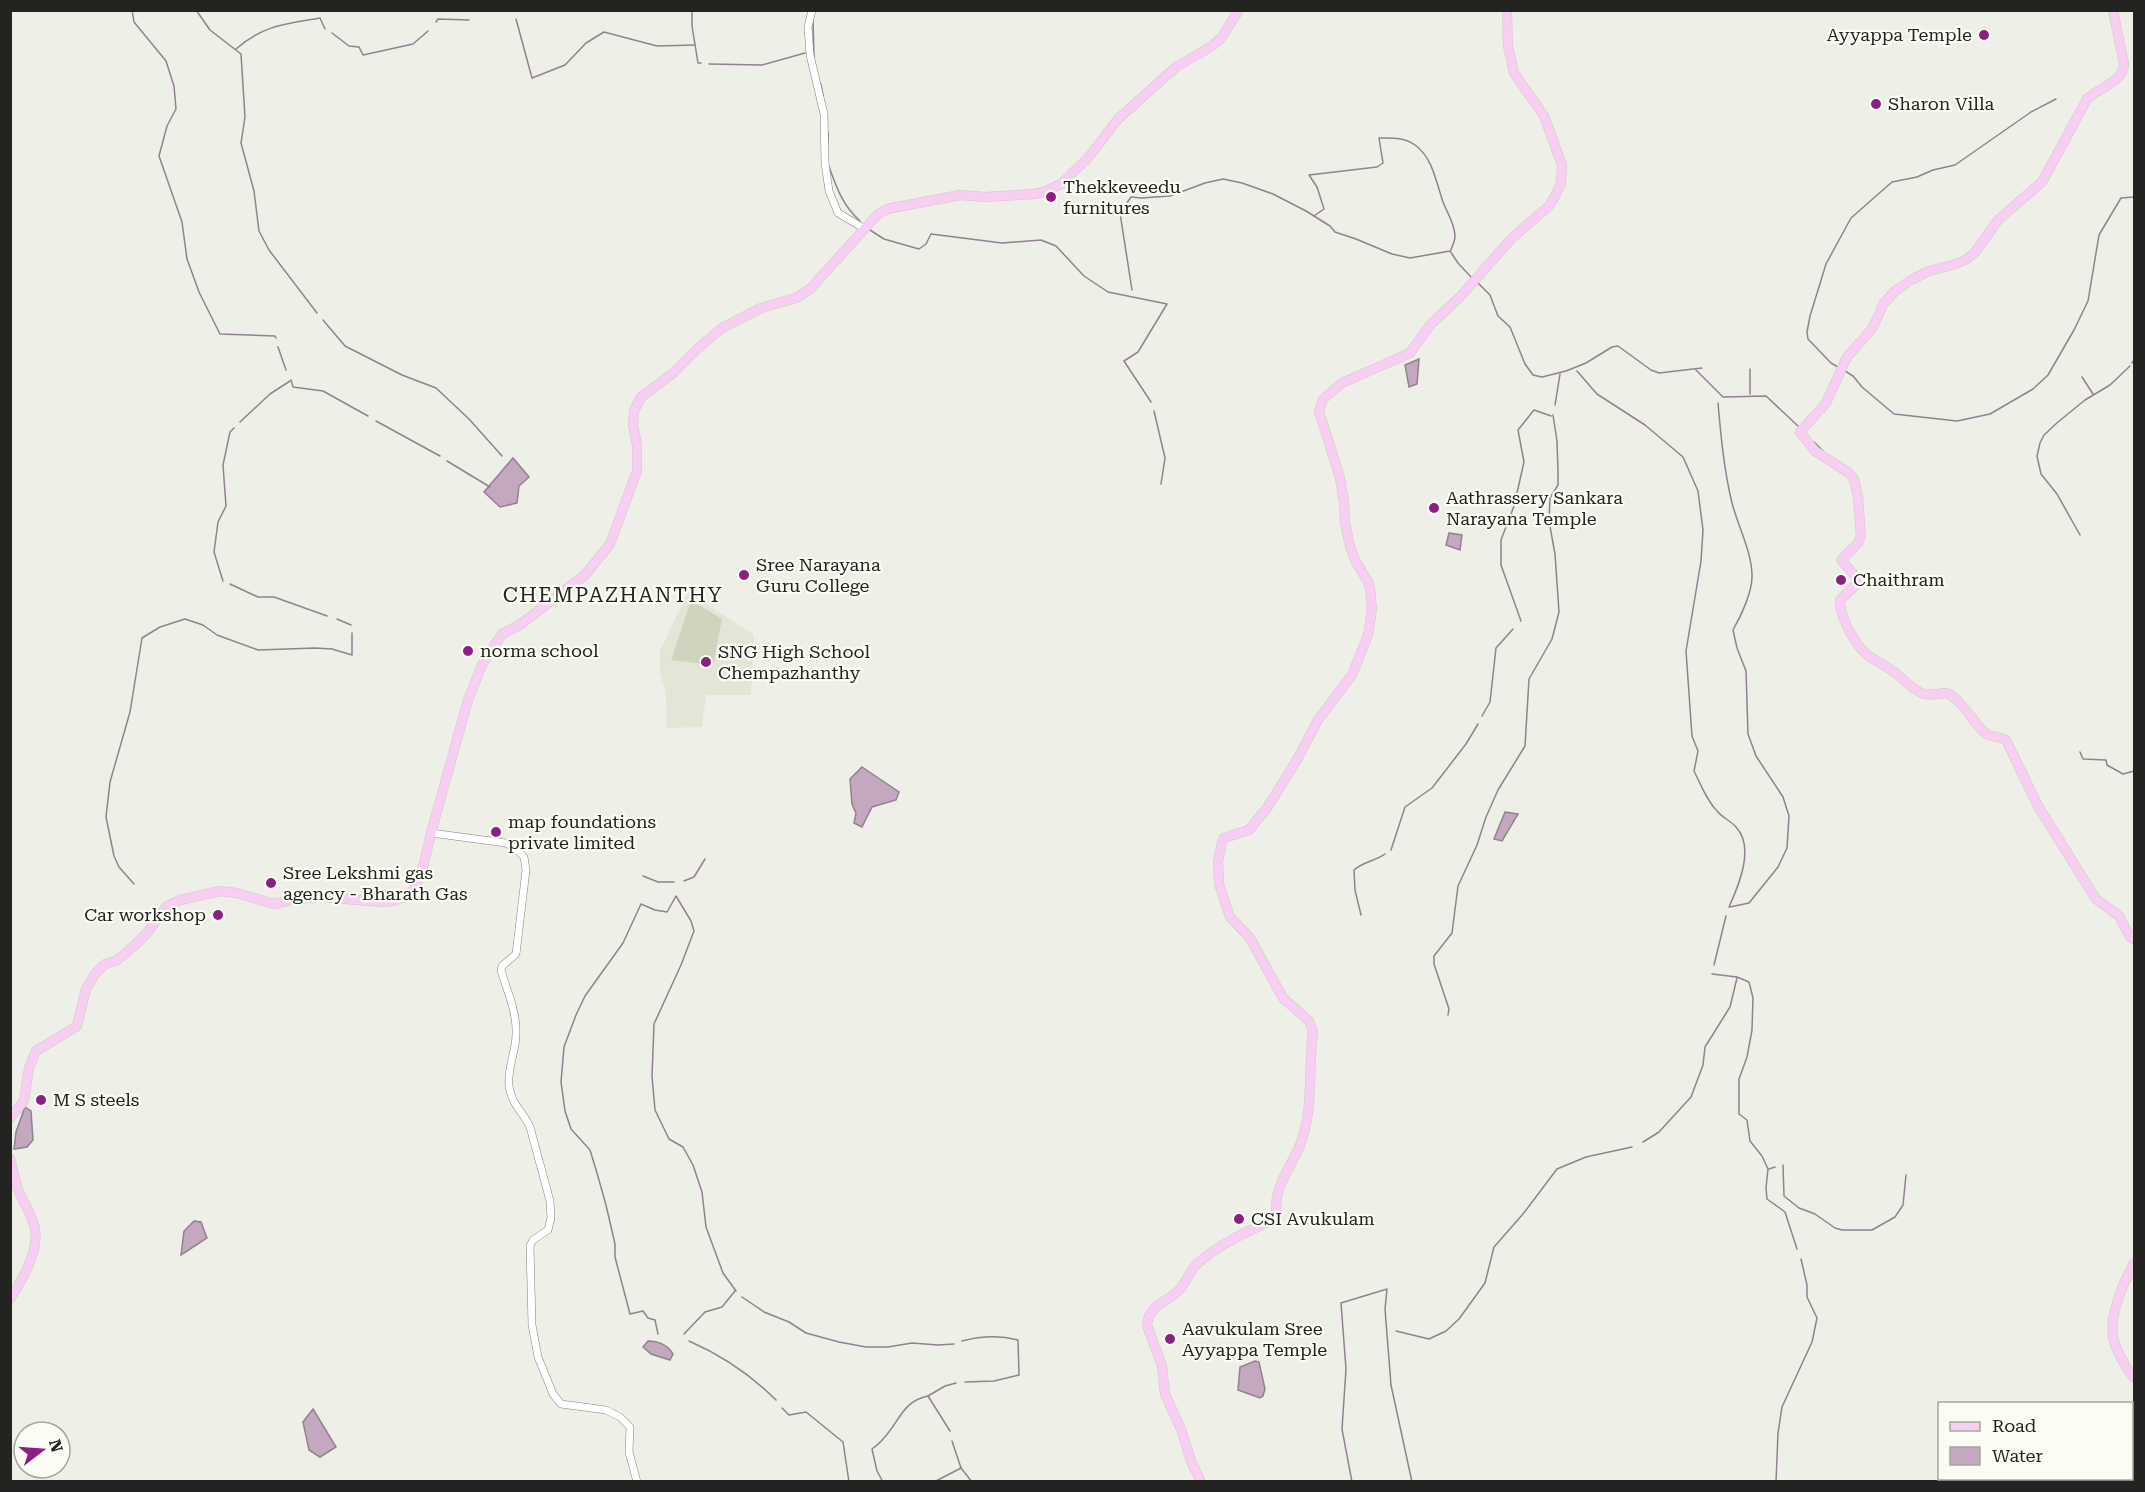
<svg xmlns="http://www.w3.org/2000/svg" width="2145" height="1492" font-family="'Roboto Serif',serif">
  <rect width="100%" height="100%" fill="#eeefe7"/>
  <polygon fill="#e3e6d6" points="688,592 754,635 751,695 706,695 702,727 666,728 667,709 665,690 660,674 660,651"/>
  <polygon fill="#d0d4be" points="691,600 722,619 713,665 671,660"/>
  <g fill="#c3a8bf" stroke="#938090" stroke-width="1.5">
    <polygon points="1419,359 1417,384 1409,387 1405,365"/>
    <polygon points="513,458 529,477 519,486 517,503 500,507 484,492"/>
    <polygon points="1449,533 1462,535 1460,550 1446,545"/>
    <polygon points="862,767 899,792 896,800 872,807 862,827 854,823 856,813 852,804 850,779"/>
    <polygon points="1505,812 1518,814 1502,841 1494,839"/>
    <polygon points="25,1107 31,1111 33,1140 27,1147 14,1149 16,1132"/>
    <polygon points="194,1221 201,1222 207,1238 181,1255 184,1231"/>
    <path d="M 648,1341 C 658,1341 668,1345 673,1354 L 670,1360 L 651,1354 L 643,1347 Z"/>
    <polygon points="1255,1361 1259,1362 1265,1389 1263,1396 1260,1398 1238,1390 1240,1367"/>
    <polygon points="313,1409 336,1447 320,1457 309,1450 303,1422"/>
  </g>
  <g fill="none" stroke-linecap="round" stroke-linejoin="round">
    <g stroke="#938090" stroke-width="1.5">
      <polyline points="132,10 134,22 166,61 174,86 176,109 167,126 159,156 182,222 187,259 199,292 220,334 275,336 276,338"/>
      <polyline points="196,10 210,30 241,54 245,117 241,143 254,191 259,231 269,250 317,313"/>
      <polyline points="692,10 692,26 698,63 701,63"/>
      <polyline points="516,19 532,78 565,65 586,43 604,32 657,46 695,45"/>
      <polyline points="813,20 814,57"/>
      <polyline points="436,22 438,19 469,20"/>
      <polyline points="332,33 349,46 359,47 363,55 413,44 428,31"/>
      <path d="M 236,49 C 263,25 286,24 320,18 L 325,29"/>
      <polyline points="709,64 762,65 805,53"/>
      <polyline points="821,85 823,95"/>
      <polyline points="828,132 828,142"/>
      <path d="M 828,164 C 836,186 842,205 860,221"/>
      <path d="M 1314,216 L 1324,209 L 1317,187 L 1309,175 L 1377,167 L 1383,163 L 1379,138 C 1392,138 1404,137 1415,145 C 1433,158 1436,182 1443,202 C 1447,213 1455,223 1455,237 C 1455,241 1452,246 1451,250"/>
      <polyline points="870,230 884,239 919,249 926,244 931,234 1002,243 1041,240 1056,246 1084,276 1108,292 1167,304 1138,352 1124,361 1151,402"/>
      <polyline points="1477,282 1490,295 1498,316 1510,327 1525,364 1533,375 1542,377 1566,371 1586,363 1612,347 1618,346 1651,370 1659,373 1702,368"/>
      <polyline points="1132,290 1120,213 1131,197 1141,198 1170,196 1205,183 1223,179 1242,183 1273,194 1306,211 1330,226 1335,232 1356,239 1392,254 1410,258 1450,251 1458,263 1471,277"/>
      <polyline points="323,320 345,346 402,375 436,388 469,419 502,456"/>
      <polyline points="278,347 286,370"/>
      <polyline points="2132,363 2134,360"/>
      <polyline points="1838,367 1831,363 1808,339 1807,332 1810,316 1826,264 1851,218 1892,182 1917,177 1933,170 1955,165 2031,112 2056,99"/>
      <polyline points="1750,369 1750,394"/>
      <polyline points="1696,370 1723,397 1766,396 1798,426"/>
      <path d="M 1577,371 L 1597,394 L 1645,425 L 1683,457 L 1698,491 L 1703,530 L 1701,561 L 1686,651 L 1692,736 L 1698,751 L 1694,771 C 1701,785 1707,801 1718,812 C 1723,818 1731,821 1736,827 C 1755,847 1739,885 1729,907"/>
      <polyline points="1845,371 1853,376 1862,387 1894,414 1957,421 1990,414 2033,389 2048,375 2074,330 2088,301 2099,235 2121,198 2134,197"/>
      <polyline points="2082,377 2093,394"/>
      <polyline points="291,380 293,387 323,391 368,416"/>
      <path d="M 1718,403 C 1721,437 1724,470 1732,503 C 1738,526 1751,550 1752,574 C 1753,591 1741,616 1733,630 L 1737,648 L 1746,671 L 1748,734 L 1756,756 L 1783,797 L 1789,816 L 1787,848 L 1778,867 L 1749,903 L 1730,907"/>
      <polyline points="1555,405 1560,374"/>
      <polyline points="1154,411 1165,458 1161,484"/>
      <polyline points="376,421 440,456"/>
      <polyline points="240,422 270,394 290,381"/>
      <polyline points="1814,442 1823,451"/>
      <polyline points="447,461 490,487"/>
      <polyline points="2080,535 2057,494 2041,474 2037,456 2040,443 2044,435 2058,422 2085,400 2110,385 2130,366"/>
      <polyline points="223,581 214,552 218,522 226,506 223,465 230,432 234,428"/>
      <polyline points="230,584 258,597 274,597 327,616"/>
      <polyline points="337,619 351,625"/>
      <polyline points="1521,621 1501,565 1501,540 1514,506 1524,462 1518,430 1534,410 1551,416"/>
      <polyline points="1482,716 1490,702 1496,648 1513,629"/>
      <polyline points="2080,752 2083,759 2106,760 2107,765 2123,774 2134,771"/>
      <polyline points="1391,850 1405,807 1432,788 1466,744 1478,724"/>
      <polyline points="643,876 658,882 674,882"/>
      <polyline points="684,881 694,877 705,859"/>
      <polyline points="134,884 119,867 114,856 106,817 110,782 130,712 142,638 160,627 185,619 203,625 217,635 258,650 315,648 332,649 352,655 352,633"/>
      <path d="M 1361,915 L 1355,890 L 1354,870 C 1363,862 1375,861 1385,854"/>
      <polyline points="1714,965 1726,916"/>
      <polyline points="1712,974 1737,977 1749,982 1753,998 1752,1030 1747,1057 1739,1079 1739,1114 1747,1120 1750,1141 1762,1156 1768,1169 1766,1188 1767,1199 1785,1212 1797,1249"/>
      <polyline points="1448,1015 1449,1009 1434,964 1434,956 1452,933 1458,886 1477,845 1486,817 1498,790 1525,746 1529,679 1552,639 1559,612 1555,554 1549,521 1550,498 1558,485 1558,472 1557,441 1553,415"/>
      <polyline points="1643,1142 1659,1132 1691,1097 1703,1065 1705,1047 1730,1007 1737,978"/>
      <polyline points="1783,1165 1784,1196 1799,1208 1815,1214 1835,1228 1842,1230 1872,1230 1895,1217 1903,1205 1906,1175"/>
      <polyline points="1769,1169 1775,1167"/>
      <polyline points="742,1297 764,1312 789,1322 806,1333 839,1342 866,1347 888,1347 912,1343 938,1345 954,1344"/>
      <polyline points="1396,1331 1429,1339 1446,1331 1459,1319 1485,1283 1494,1247 1523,1214 1557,1169 1586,1157 1632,1147"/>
      <polyline points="658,1334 655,1320 648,1318 643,1311 630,1314 615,1257 615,1244 606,1205 597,1173 590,1150 571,1129 565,1111 561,1082 564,1047 576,1015 585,996 623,943 641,904 655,910 667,912 676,896 691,921 694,931 681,965 654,1024 652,1076 655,1110 669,1139 683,1147 693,1165 702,1192 706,1227 723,1273 736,1291"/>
      <polyline points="684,1334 705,1312 722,1307 735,1291"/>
      <path d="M 689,1341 C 721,1355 751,1375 776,1400"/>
      <path d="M 962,1341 C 981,1336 999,1335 1018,1340 L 1019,1375 L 994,1381 L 965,1382"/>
      <polyline points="782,1408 789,1415 806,1412 843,1442 849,1482"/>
      <polyline points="950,1431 928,1396 945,1386 956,1383"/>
      <polyline points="952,1441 961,1468 972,1482"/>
      <polyline points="936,1481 961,1468"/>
      <path d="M 883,1482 L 877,1471 L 872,1449 C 876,1446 880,1443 883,1439 C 899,1423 902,1401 928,1396"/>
      <polyline points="1352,1482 1342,1429 1346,1369 1341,1303 1387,1289 1385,1309 1391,1385 1412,1482"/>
      <polyline points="1776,1482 1778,1433 1782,1407 1812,1342 1817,1318 1807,1297 1807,1285 1801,1259"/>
    </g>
    <defs>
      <g id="minor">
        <polyline points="812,10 808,27 810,55 824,114 825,163 829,191 838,213 865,229"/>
        <path d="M 431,833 L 506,843 L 515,848 L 524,857 L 526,870 L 516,954 L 502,966 L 501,970 C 507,991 517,1012 516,1034 C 516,1052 507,1068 509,1086 C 512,1106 523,1111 530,1127 L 550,1201 L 551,1218 L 548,1230 L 533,1240 L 530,1246 L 532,1325 L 538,1357 L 553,1394 L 561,1404 L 606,1410 L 620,1417 L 630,1427 L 629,1452 L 637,1482"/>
      </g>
      <g id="major">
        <path d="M 2113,10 L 2124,64 C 2125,80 2098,89 2087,99 L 2042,182 L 1998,220 L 1976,251 L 1967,259 L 1956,264 L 1929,271 L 1911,280 L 1895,291 L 1884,303 L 1872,329 L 1847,357 L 1826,403 L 1800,432 L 1815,451 L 1849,473 L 1854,479 L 1858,497 L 1861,536 L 1858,543 L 1841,560 L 1859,580 L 1858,583 L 1840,600 C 1840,618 1855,646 1870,657 C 1879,663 1889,667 1897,674 C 1905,681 1914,691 1924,694 C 1932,696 1939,693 1947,693 C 1963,701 1971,720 1984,732 C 1991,739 1999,735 2006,740 L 2038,806 L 2096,899 L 2119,916 L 2130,937 L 2134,939"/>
        <polyline points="10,1118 24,1101 29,1068 36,1051 77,1026 86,989 95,974 105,964 116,961 135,945 147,933 167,906 180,900 220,891 237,893 274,904 296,899 322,897 381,902 394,901 406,896 416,887 424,863 431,833 468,700 482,665 502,634 521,624 585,575 610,544 637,471 637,445 633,425 634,411 641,397 672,374 698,348 722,328 761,308 796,298 810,289 878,214 887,209 960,195 985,197 1033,194 1044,192 1061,184 1088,158 1118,119 1176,67 1212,46 1221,38 1239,10"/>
        <path d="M 10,1158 C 13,1170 15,1183 20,1194 C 25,1205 33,1217 35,1229 C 39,1252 22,1280 10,1299"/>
        <path d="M 2134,1263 C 2124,1282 2110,1313 2113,1335 C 2114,1348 2126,1368 2134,1378"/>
        <polyline points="2132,1448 2134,1447"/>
        <path d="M 1201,1482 L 1191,1461 L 1181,1429 L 1165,1394 L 1162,1366 L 1147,1325 C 1149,1304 1169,1302 1181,1288 C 1186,1281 1190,1272 1196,1265 C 1218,1244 1250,1230 1277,1218 C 1272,1187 1289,1172 1300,1145 C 1314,1110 1308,1068 1313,1031 L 1309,1021 L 1283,998 L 1250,938 L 1230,917 L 1219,884 L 1218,862 L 1222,842 L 1224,838 L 1249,830 L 1267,808 L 1298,758 L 1318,720 L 1352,675 L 1368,635 L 1372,609 L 1370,588 L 1368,582 L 1355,560 L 1350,546 L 1345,523 L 1344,503 L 1340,478 L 1319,411 L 1323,399 L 1342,383 L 1410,353 L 1431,324 L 1459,298 L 1513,237 L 1549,206 L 1555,196 L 1561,183 L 1562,165 L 1544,116 L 1514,73 L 1508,46 L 1507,10"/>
        <polyline points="2072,1482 2075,1478"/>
      </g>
    </defs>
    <use href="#minor" stroke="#81837b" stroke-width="8"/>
    <use href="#major" stroke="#cacaca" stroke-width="10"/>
    <use href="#minor" stroke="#fff" stroke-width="7"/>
    <use href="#major" stroke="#f8cff2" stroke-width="9"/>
  </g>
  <g fill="#8b1f84" stroke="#fbfdf5" stroke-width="2">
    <circle cx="1984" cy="35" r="6"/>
    <circle cx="1876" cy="104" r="6"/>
    <circle cx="1051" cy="197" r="6"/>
    <circle cx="1434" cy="508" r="6"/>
    <circle cx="744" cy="575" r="6"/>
    <circle cx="1841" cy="580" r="6"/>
    <circle cx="468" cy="651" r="6"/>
    <circle cx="706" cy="662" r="6"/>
    <circle cx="496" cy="832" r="6"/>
    <circle cx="271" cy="883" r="6"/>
    <circle cx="218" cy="915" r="6"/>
    <circle cx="41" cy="1100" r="6"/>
    <circle cx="1239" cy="1219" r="6"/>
    <circle cx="1170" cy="1339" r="6"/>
  </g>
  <g text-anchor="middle" stroke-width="4.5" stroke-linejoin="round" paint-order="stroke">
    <g font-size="18" fill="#232421" stroke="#fbfdf5" text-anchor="start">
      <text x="1972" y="41" text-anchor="end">Ayyappa Temple</text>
      <text x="1888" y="110">Sharon Villa</text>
      <text x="1063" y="193">Thekkeveedu<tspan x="1063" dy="21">furnitures</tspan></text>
      <text x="1446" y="504">Aathrassery Sankara<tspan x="1446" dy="21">Narayana Temple</tspan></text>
      <text x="756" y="571">Sree Narayana<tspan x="756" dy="21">Guru College</tspan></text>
      <text x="1853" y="586">Chaithram</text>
      <text x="480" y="657">norma school</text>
      <text x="718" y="658">SNG High School<tspan x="718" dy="21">Chempazhanthy</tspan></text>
      <text x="508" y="828">map foundations<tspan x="508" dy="21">private limited</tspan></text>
      <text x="283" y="879">Sree Lekshmi gas<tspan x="283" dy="21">agency - Bharath Gas</tspan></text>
      <text x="206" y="921" text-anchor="end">Car workshop</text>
      <text x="53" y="1106">M S steels</text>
      <text x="1251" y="1225">CSI Avukulam</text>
      <text x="1182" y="1335">Aavukulam Sree<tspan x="1182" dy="21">Ayyappa Temple</tspan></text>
    </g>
    <g font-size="21" letter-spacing="1.5" fill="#232421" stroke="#fbfdf5">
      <text x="613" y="602">CHEMPAZHANTHY</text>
    </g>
  </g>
  <rect width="2145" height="1492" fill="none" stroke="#232421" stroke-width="24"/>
  <rect x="1938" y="1402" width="195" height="78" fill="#fbfdf5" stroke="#a5a6a0" stroke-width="1.5"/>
  <rect x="1950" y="1422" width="30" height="9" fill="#f8cff2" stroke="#a5a6a0" stroke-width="1.5"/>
  <text x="1992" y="1432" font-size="18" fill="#232421">Road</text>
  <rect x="1950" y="1447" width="30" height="18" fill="#c3a8bf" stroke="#a5a6a0" stroke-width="1.5"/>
  <text x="1992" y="1462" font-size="18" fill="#232421">Water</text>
  <g transform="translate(42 1450) rotate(73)"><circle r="28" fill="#fbfdf5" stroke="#a5a6a0" stroke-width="1.5"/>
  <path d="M0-4.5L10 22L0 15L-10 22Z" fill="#8b1f84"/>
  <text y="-9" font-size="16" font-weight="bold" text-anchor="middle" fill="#232421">N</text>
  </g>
</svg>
